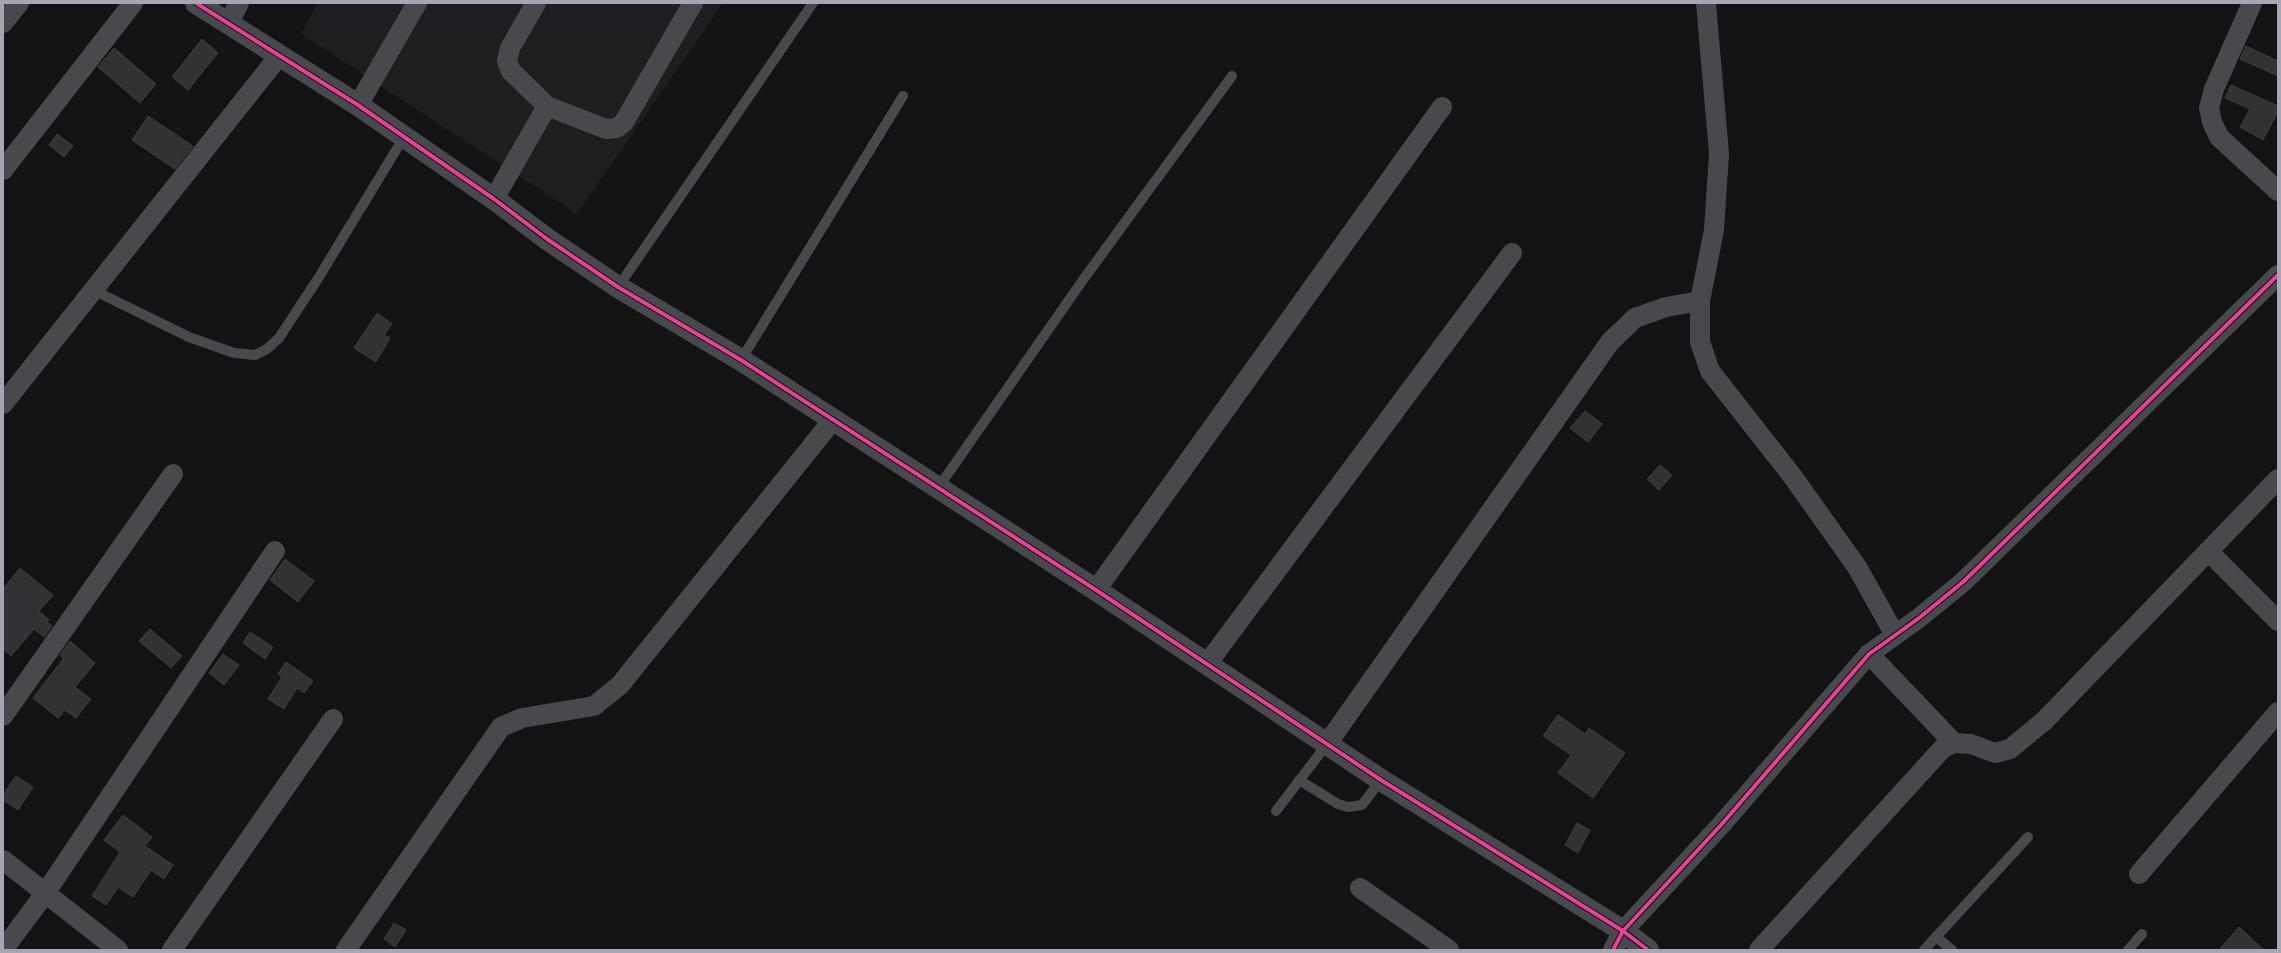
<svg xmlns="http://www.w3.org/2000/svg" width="2281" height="953" font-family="Arial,sans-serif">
  <rect width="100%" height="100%" fill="#131314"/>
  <polygon fill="#1e1d1f" points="318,3 723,3 577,214 301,34"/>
  <g fill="#323235" stroke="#3c3d40">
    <polygon points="202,39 218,53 188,90 172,77"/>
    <polygon points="2246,46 2278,61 2278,76 2240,59"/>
    <polygon points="114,48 156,84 140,103 98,67"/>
    <polygon points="2231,85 2278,106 2278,111 2263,140 2240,127 2250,109 2225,98"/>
    <polygon points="148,116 193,146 175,169 132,140"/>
    <polygon points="57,134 73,146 64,157 49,145"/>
    <polygon points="377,313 392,324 384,335 390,338 376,362 354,348"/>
    <polygon points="1585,411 1602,424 1588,442 1570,428"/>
    <polygon points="1660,465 1672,475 1659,490 1647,479"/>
    <polygon points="285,559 314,581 298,602 270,580"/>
    <polygon points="20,568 53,595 39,611 49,620 47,622 52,626 44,637 34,629 11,656 3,649 3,589"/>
    <polygon points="150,629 182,656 171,668 139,641"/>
    <polygon points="250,632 273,647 265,659 243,643"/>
    <polygon points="70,641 95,663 75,687 91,699 76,718 65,710 58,718 33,698 64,658 60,655"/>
    <polygon points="223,654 239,665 224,685 209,673"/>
    <polygon points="286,662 313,681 304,693 297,688 284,709 268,699 282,677 278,674"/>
    <polygon points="1558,715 1585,734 1589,728 1625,753 1593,798 1558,773 1571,755 1543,736"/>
    <polygon points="16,776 33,787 18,810 3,800 3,795"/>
    <polygon points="123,815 152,837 145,846 173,865 164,879 151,870 133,897 118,887 106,905 92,896 120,852 104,840"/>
    <polygon points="1577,823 1590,830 1578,853 1565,845"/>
    <polygon points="394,923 406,930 395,947 384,939"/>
    <polygon points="2239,927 2264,950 2219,950"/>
  </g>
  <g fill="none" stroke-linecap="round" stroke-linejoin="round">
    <g stroke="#48494c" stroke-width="10">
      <polyline points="618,287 813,3"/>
      <polyline points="93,290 189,337 234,353 255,355 267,349 279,338 319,277 404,137"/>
      <polyline points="741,360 903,96"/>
      <polyline points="938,488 1085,277 1232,76"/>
      <polyline points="1299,780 1338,804 1348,807 1362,805 1381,780"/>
      <polyline points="1276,811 1327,744"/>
      <polyline points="1936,937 1952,950"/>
      <polyline points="1924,950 2028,837"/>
      <polyline points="2128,950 2142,934"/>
    </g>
    <g stroke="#48494c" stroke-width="20">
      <polyline points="536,3 510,48 507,61 511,71 547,106 606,129 617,128 624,122 693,3"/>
      <polyline points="1706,3 1719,154 1714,230 1700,301 1700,342 1710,371 1793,477 1857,567 1895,635"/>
      <polyline points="2252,3 2214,89 2209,108 2212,122 2219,137 2278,191"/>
      <polyline points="3,23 19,3"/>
      <polyline points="228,24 239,3"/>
      <polyline points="358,105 417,3"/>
      <polyline points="3,170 133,3"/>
      <polyline points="494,199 547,106"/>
      <polyline points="3,404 279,56"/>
      <polyline points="2208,551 2278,621"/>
      <polyline points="1096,590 1442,107"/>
      <polyline points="1869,654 1954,743"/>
      <polyline points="1207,664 1512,253"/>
      <polyline points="3,716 173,474"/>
      <polyline points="1327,744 1610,342 1635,318 1666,307 1700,301"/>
      <polyline points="3,860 118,950"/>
      <polyline points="2139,874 2278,712"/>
      <polyline points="1360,888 1449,950"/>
      <polyline points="3,950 46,892 275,551"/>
      <polyline points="172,950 333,719"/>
      <polyline points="346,950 501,727 522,718 594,706 620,685 832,421"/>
      <polyline points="1613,950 1623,931 1721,825 1869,654 1919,618 1963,582 2278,275"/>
      <polyline points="1759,950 1943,748 1954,743 1971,744 1995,753 2010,749 2044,721 2278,479"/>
    </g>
    <polyline stroke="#48494c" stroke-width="22" points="196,3 358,105 494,199 547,239 618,287 741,360 1096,590 1381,780 1623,931 1648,950"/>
    <defs>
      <g id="cycleway">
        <polyline points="196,3 358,105 494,199 547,239 618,287 741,360 1096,590 1381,780 1623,931 1648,950"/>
        <polyline points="1613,950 1623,931 1721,825 1869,654 1919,618 1963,582 2278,275"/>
      </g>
    </defs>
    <use href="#cycleway" stroke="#0e0e0f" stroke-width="6"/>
    <use href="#cycleway" stroke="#ea4096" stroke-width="4"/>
  </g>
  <rect width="2281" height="953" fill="none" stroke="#a6a7b3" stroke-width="8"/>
</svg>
